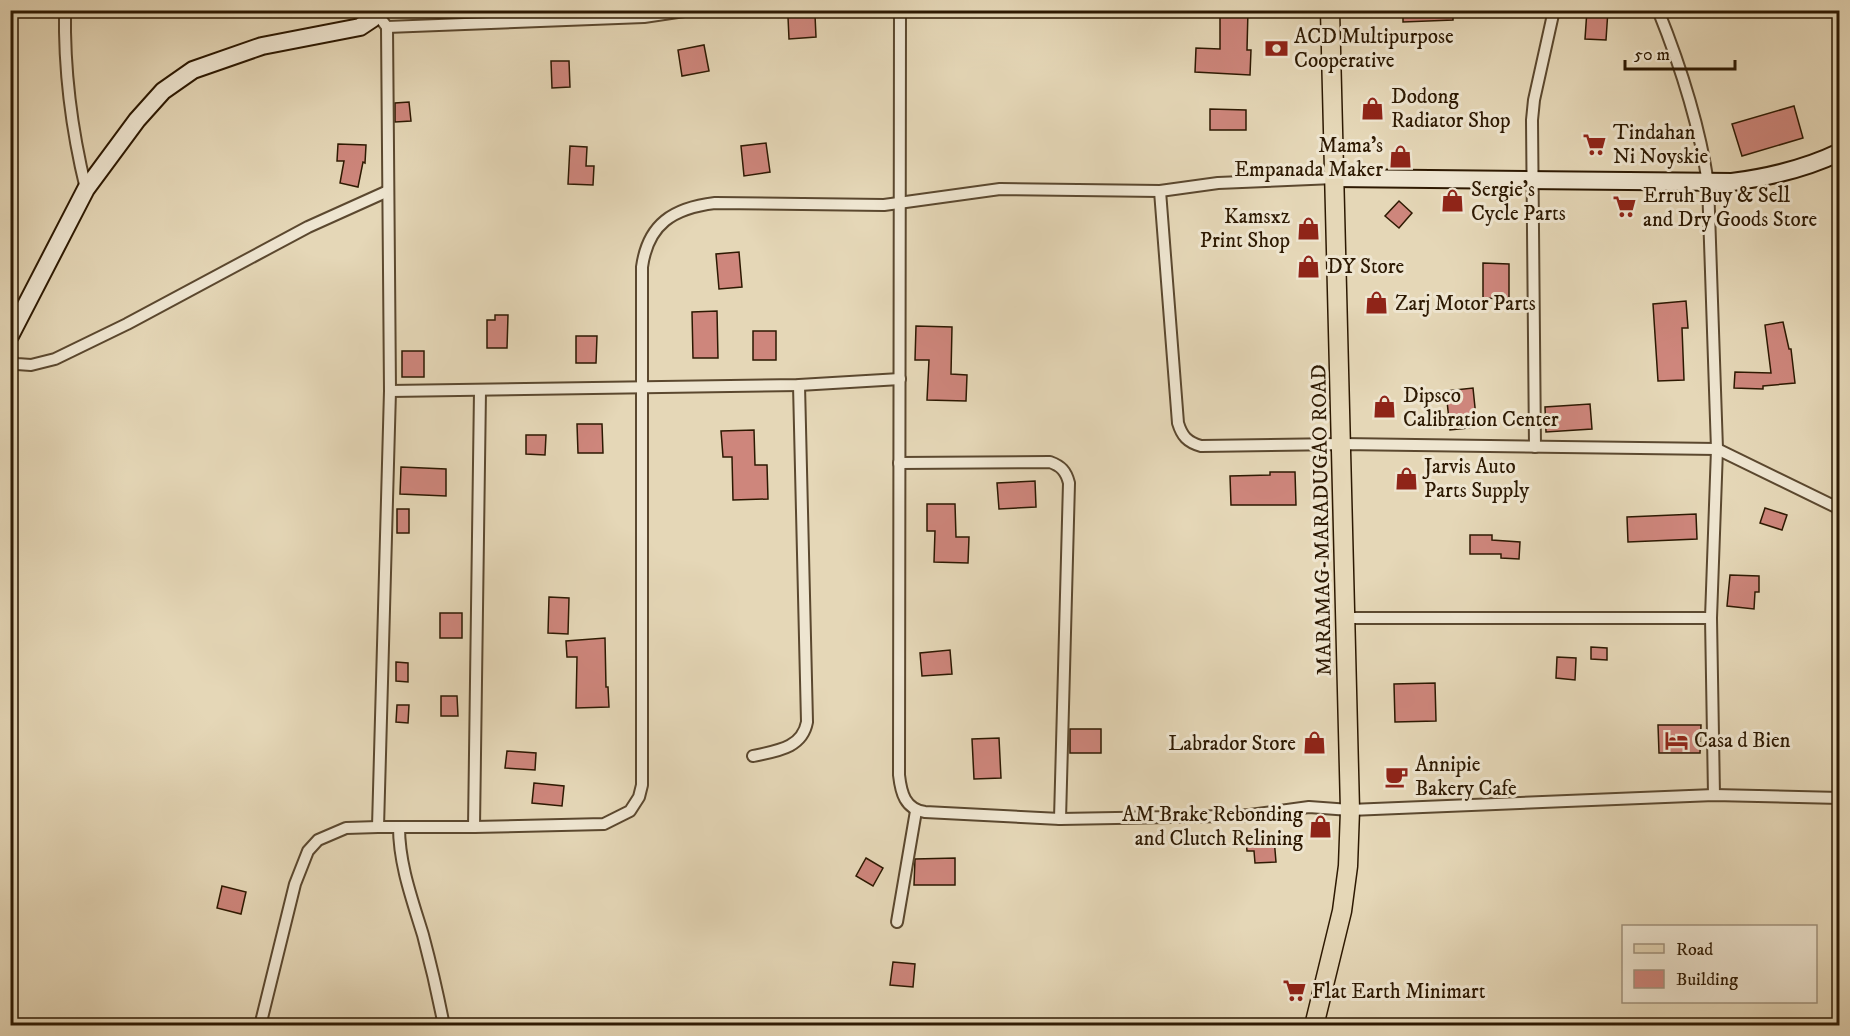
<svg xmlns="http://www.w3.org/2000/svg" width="1850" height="1036" font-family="'IM FELL DW Pica',serif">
  <rect width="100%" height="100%" fill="#e5d7b7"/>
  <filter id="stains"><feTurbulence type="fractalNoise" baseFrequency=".00333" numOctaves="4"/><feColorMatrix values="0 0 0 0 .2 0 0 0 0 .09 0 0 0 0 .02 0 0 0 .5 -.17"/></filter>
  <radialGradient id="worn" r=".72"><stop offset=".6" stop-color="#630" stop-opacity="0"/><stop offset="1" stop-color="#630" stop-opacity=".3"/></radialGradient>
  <g fill="#ce867c" stroke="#2d1902" stroke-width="1.5">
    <polygon points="1220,10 1248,10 1247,50 1251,50 1250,75 1195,72 1196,48 1220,49"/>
    <polygon points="1403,10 1453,10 1453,20 1403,22"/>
    <polygon points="1587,10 1608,10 1606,40 1585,39"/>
    <polygon points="815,15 816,37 789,39 788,17"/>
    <polygon points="704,45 709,71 682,76 678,50"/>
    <polygon points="551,61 569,61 570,87 552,88"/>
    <polygon points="409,102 411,121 395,122 395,103"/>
    <polygon points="1794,106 1803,138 1742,156 1732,124"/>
    <polygon points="1210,109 1246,110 1246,130 1210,130"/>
    <polygon points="766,143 770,172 744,176 741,146"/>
    <polygon points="338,144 366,145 365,163 363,162 358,187 340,183 344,161 337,161"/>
    <polygon points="570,146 587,147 586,166 594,166 593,185 568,184"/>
    <polygon points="1399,201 1412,213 1399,228 1385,216"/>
    <polygon points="739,252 742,287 719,289 716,254"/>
    <polygon points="1483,263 1509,264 1509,299 1483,298"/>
    <polygon points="1686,301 1688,328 1682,328 1684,380 1658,381 1653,304"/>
    <polygon points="717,311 718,358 693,358 692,312"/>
    <polygon points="495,315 508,315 507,348 487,348 487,320 495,320"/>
    <polygon points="1783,322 1789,349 1791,349 1795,383 1763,386 1763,389 1734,388 1735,372 1771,373 1765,325"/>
    <polygon points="916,326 952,327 951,374 967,375 966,401 927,400 929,360 915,360"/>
    <rect x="753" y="331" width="23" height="29"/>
    <polygon points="576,336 597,336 596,363 576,363"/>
    <rect x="402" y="351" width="22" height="26"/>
    <polygon points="1473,388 1477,427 1450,430 1446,391"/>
    <polygon points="1590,404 1592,429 1546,432 1545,407"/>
    <polygon points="577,424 602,424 603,453 578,453"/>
    <polygon points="754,430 755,465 767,465 768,499 733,500 732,457 723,457 721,431"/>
    <polygon points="526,435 546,435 545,455 526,454"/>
    <polygon points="401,467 446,469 446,496 400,494"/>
    <polygon points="1270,472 1295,472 1296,505 1231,505 1230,476 1270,475"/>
    <polygon points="1035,481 1036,507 999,509 997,483"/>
    <polygon points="927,504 955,504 956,537 969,537 968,563 934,562 935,531 927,531"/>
    <polygon points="1765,508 1787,515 1782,530 1760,523"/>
    <rect x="397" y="509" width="12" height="24"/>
    <polygon points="1696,514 1697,539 1628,542 1627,517"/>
    <polygon points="1470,535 1492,535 1492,540 1520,542 1519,559 1501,558 1501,554 1470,554"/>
    <polygon points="1730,575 1759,576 1759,592 1755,592 1754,609 1727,606"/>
    <polygon points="549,597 569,598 568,634 548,633"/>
    <rect x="440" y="613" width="22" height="25"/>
    <polygon points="605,638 606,687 608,687 609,707 576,708 577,657 567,657 566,641"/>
    <polygon points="1591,647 1607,648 1607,660 1591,659"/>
    <polygon points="950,650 952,674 922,676 920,653"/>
    <polygon points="1557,657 1576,658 1575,680 1556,678"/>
    <polygon points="396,662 408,663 408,682 396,681"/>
    <polygon points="1435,683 1436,721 1395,722 1394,684"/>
    <polygon points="441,696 457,696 458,716 441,716"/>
    <polygon points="397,705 409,705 408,723 396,722"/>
    <polygon points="1658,725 1701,725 1700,753 1659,753"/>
    <rect x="1070" y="729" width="31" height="24"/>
    <polygon points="999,738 1001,778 974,779 972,739"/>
    <polygon points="507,751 536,753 535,770 505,768"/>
    <polygon points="534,783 564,786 562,806 532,803"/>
    <polygon points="1274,838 1276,862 1255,863 1254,851 1247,851 1246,840"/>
    <polygon points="866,858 883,868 873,886 856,876"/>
    <polygon points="955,858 955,885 914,885 915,859"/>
    <polygon points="222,886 246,892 241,914 217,908"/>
    <polygon points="893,962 915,964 913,987 890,985"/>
  </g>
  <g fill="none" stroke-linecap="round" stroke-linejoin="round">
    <defs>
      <g id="street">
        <path d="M 65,10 C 64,69 72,132 86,189"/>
        <path d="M 900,10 L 899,775 C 901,793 905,809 925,812 L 1060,819 L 1228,816 L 1250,815 L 1309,807 L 1350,810 L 1714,795 L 1840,798"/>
        <path d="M 1658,10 C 1681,67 1699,123 1708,183 L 1717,449 L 1711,618 L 1714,795"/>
        <polyline points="377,14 387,27 390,391 378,827"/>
        <polyline points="387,27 644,17 691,10"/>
        <path d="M 1160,191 L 1178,423 C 1182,436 1187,442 1201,446 L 1342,444 L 1717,449 L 1840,509"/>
        <polyline points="10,360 17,364 31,365 55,359 127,324 308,227 388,191"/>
        <polyline points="390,391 799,385 900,379"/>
        <polyline points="1535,447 1532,120 1534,100 1554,10"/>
        <path d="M 899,463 L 1050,462 C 1061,466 1066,471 1069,483 L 1060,819"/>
        <polyline points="1346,618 1711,618"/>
        <path d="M 753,756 C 775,751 802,749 807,722 L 799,385"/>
        <path d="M 399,827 C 399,864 412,899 423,935 C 431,965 438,995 444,1026"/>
        <polyline points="474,827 480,391"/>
        <polyline points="897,922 916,811"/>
        <path d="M 260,1026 L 295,884 L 308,851 L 318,840 L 346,828 L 378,827 L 474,827 L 604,824 L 630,811 L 639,797 L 642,785 L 642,267 C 648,224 673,208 715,203 L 884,205 L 1000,189 L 1160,191 L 1218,183 L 1334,178"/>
      </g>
      <g id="secondary">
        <path d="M 1334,178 L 1732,182 C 1770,177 1805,169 1840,152"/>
        <polyline points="10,336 86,189 137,120 163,91 193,70 262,46 360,27 372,19 379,10"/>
      </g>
      <polyline id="primary" points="1314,1026 1342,911 1348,866 1350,810 1330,10"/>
    </defs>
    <use href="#street" stroke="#5b482f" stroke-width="14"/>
    <use href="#secondary" stroke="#2d1902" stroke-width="20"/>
    <use href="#primary" stroke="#2d1902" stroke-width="21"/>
    <use href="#street" stroke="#eee5d0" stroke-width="10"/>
    <use href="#secondary" stroke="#eee5d0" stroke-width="16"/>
    <use href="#primary" stroke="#e5d7b7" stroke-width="18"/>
  </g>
  <defs>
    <symbol id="bank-bare" viewBox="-9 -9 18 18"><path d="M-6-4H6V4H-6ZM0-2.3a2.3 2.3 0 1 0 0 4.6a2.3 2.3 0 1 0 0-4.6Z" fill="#8f2418" stroke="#eee5d0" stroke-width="2.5" paint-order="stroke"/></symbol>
    <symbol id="shop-bare" viewBox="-9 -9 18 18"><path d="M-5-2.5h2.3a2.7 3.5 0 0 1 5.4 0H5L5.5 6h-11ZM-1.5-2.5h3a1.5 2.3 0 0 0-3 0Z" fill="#8f2418" stroke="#eee5d0" stroke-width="2.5" paint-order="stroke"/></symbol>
    <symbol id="supermarket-bare" viewBox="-9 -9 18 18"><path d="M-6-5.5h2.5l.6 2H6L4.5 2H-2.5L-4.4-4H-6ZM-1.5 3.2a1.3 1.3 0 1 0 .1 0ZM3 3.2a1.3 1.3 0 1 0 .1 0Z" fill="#8f2418" stroke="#eee5d0" stroke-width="2.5" paint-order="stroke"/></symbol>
    <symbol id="hotel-bare" viewBox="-9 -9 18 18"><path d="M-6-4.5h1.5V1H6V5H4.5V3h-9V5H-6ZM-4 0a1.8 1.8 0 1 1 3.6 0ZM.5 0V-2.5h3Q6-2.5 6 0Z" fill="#8f2418" stroke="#eee5d0" stroke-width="2.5" paint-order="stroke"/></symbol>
    <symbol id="cafe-bare" viewBox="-9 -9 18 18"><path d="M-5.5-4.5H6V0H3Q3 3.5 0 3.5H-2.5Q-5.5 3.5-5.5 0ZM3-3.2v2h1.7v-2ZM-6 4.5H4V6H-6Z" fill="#8f2418" stroke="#eee5d0" stroke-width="2.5" paint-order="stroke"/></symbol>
  </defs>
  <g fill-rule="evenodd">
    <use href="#bank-bare" x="1260" y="32" width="33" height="33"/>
    <use href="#shop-bare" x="1356" y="92" width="33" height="33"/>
    <use href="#supermarket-bare" x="1578" y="128" width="33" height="33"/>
    <use href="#shop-bare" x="1384" y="140" width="33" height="33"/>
    <use href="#shop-bare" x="1436" y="184" width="33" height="33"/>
    <use href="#supermarket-bare" x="1608" y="190" width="33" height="33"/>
    <use href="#shop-bare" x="1292" y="212" width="33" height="33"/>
    <use href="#shop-bare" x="1292" y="250" width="33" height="33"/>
    <use href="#shop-bare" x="1360" y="286" width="33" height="33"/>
    <use href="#shop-bare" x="1368" y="390" width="33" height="33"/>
    <use href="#shop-bare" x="1390" y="462" width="33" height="33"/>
    <use href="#hotel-bare" x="1660" y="724" width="33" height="33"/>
    <use href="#shop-bare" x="1298" y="726" width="33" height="33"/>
    <use href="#cafe-bare" x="1380" y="760" width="33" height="33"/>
    <use href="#shop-bare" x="1304" y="810" width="33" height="33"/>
    <use href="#supermarket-bare" x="1278" y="974" width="33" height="33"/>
  </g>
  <g text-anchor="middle" stroke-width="6" stroke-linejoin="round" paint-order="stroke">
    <g font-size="21" fill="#2d1902" stroke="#eee5d0" text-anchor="start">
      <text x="1294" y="43">ACD Multipurpose<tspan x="1294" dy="24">Cooperative</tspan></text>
      <text x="1391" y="103">Dodong<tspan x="1391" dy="24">Radiator Shop</tspan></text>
      <text x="1613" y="139">Tindahan<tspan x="1613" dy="24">Ni Noyskie</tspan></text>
      <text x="1383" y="152" text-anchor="end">Mama's<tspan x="1383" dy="24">Empanada Maker</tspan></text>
      <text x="1471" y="196">Sergie's<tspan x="1471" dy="24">Cycle Parts</tspan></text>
      <text x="1643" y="202">Erruh Buy &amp; Sell<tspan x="1643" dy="24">and Dry Goods Store</tspan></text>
      <text x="1290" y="223" text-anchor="end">Kamsxz<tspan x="1290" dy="24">Print Shop</tspan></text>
      <text x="1327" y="273">DY Store</text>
      <text x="1395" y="310">Zarj Motor Parts</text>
      <text x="1403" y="402">Dipsco<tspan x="1403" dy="24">Calibration Center</tspan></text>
      <text x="1424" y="473">Jarvis Auto<tspan x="1424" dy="24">Parts Supply</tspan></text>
      <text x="1694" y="747">Casa d Bien</text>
      <text x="1296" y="750" text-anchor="end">Labrador Store</text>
      <text x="1415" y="771">Annipie<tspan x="1415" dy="24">Bakery Cafe</tspan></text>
      <text x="1303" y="821" text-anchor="end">AM Brake Rebonding<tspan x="1303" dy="24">and Clutch Relining</tspan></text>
      <text x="1312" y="998">Flat Earth Minimart</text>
    </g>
    <g font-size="21" fill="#2d1902" stroke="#eee5d0">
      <text transform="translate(1321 520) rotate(-91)" y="7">MARAMAG-MARADUGAO ROAD</text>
    </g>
  </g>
  <rect width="1850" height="1036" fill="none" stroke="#e5d7b7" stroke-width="36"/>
  <rect x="12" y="12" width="1826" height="1012" fill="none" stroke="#2d1902" stroke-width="3"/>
  <rect x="18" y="18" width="1814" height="1000" fill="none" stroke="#2d1902" stroke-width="1.5"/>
  <rect x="1622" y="925" width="195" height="78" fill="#eee5d0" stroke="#a1937e" stroke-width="1.5"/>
  <rect x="1634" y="944" width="30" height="9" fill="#e5d7b7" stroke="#a1937e" stroke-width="1.5"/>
  <text x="1676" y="955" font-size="18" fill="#2d1902">Road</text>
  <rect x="1634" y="970" width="30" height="18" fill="#ce867c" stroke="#a1937e" stroke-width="1.5"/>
  <text x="1676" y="985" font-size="18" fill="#2d1902">Building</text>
  <path d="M1625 60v9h110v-9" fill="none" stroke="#2d1902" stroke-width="3"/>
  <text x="1634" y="60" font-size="18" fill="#2d1902" stroke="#eee5d0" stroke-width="4.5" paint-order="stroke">50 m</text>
  <rect width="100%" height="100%" filter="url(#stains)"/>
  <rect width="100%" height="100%" fill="url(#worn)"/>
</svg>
